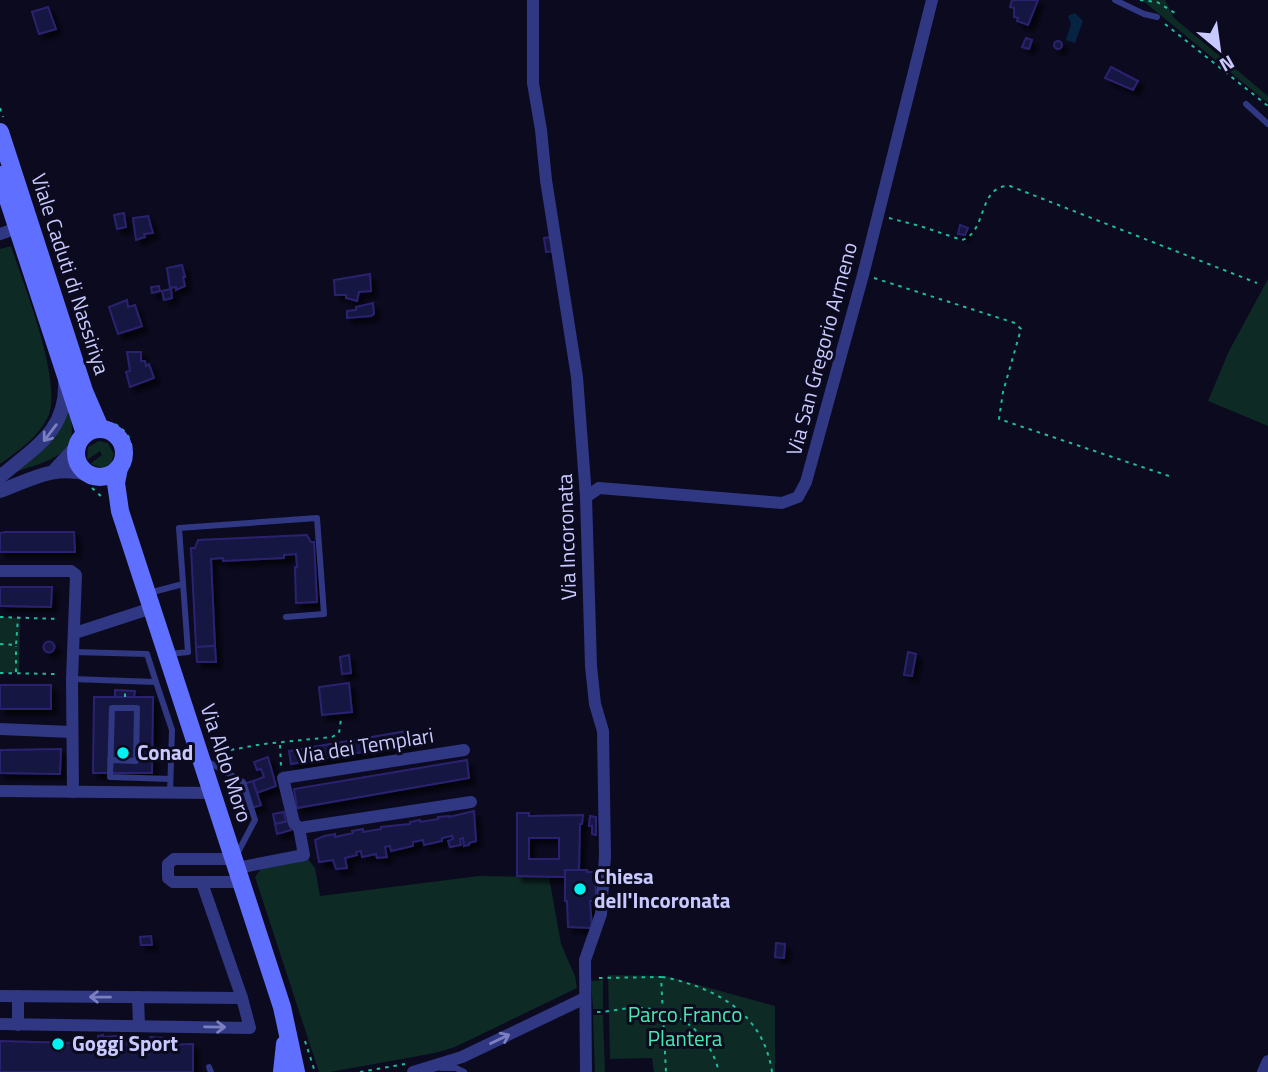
<svg xmlns="http://www.w3.org/2000/svg" width="1268" height="1072" font-family="'Titillium Web',sans-serif">
  <defs>
    <filter id="shadow"><feDropShadow dx="5.5" dy="5.5" stdDeviation="2" flood-color="#0009"/></filter>
  </defs>
  <rect width="100%" height="100%" fill="#0b0a1f"/>
  <g fill="#0d2a25">
    <polygon points="1142,0 1165,0 1174,18 1268,96 1268,103"/>
    <path d="M 11,246 C 23,283 65,386 47,419 C 37,438 17,452 0,464 L 0,249 Z"/>
    <polygon points="1268,279 1268,426 1208,401 1229,351"/>
    <path d="M 68,409 C 84,456 49,460 13,473 C 40,456 56,438 68,409 Z"/>
    <polygon points="99,441 108,443 114,454 111,464 102,468 90,464 102,455 100,451 87,460 88,447"/>
    <polygon points="0,617 20,618 19,673 0,673"/>
    <polygon points="308,859 315,868 320,896 479,876 549,877 561,944 575,976 577,988 455,1047 435,1053 330,1072 319,1072 255,877 262,867"/>
    <polygon points="608,975 666,976 775,1006 775,1072 654,1072 652,1058 610,1059"/>
    <polygon points="603,980 603,1009 593,1009 591,981"/>
    <polygon points="593,1015 603,1015 605,1072 595,1072"/>
  </g>
  <polygon fill="#062342" points="1075,13 1083,21 1075,43 1066,40 1071,24 1068,16"/>
  <g fill="#181442" stroke="#2a2470" stroke-width="2" fill-rule="evenodd" filter="url(#shadow)">
    <polygon points="1012,0 1038,0 1028,25 1017,21 1018,18 1014,17 1014,8 1010,7"/>
    <polygon points="48,7 56,29 39,34 32,12"/>
    <polygon points="1026,38 1032,40 1029,49 1022,47"/>
    <circle cx="1058" cy="45" r="4"/>
    <polygon points="1111,67 1138,81 1133,90 1105,78"/>
    <polygon points="124,213 126,227 117,229 114,215"/>
    <polygon points="148,216 153,233 144,234 145,237 136,240 133,218"/>
    <polygon points="960,225 968,228 965,235 958,234"/>
    <polygon points="553,237 555,251 546,252 544,238"/>
    <polygon points="182,265 185,277 183,277 185,286 176,290 176,287 170,288 167,268"/>
    <polygon points="370,274 371,291 359,292 357,301 346,298 346,295 335,295 334,280"/>
    <polygon points="159,286 160,291 152,293 151,287"/>
    <polygon points="171,289 172,298 164,300 162,291"/>
    <polygon points="127,300 128,307 135,305 142,326 118,334 109,307"/>
    <polygon points="373,303 374,314 371,316 347,318 347,311 356,310 356,307"/>
    <polygon points="127,352 141,352 141,361 145,361 146,366 149,364 154,378 130,387 126,372 130,371"/>
    <polygon points="5,532 74,532 75,552 0,552 0,533"/>
    <polygon points="307,535 311,542 314,542 317,602 296,603 295,567 297,567 296,554 284,555 284,558 223,561 223,558 211,559 215,646 196,647 191,548 195,548 198,540"/>
    <polygon points="0,587 52,587 51,607 0,606"/>
    <circle cx="49" cy="647" r="5.5"/>
    <polygon points="215,646 216,662 197,662 196,647"/>
    <polygon points="908,652 916,654 912,676 904,675"/>
    <polygon points="349,655 351,673 342,674 340,657"/>
    <polygon points="349,683 352,712 322,715 319,687"/>
    <rect x="0" y="685" width="51" height="24"/>
    <polygon points="115,690 135,691 134,698 115,697"/>
    <polygon points="94,697 153,697 152,773 93,773"/>
    <polygon points="407,731 410,744 291,764 289,751"/>
    <polygon points="61,749 60,774 0,773 0,750"/>
    <polygon points="268,757 276,786 257,793 253,781 264,777 261,769 257,770 254,762"/>
    <polygon points="467,760 469,778 297,808 294,789"/>
    <polygon points="253,781 261,805 238,812 231,788"/>
    <polygon points="474,811 476,841 469,843 469,845 464,846 463,838 460,839 461,845 450,847 448,841 453,839 452,836 442,838 442,841 424,845 423,840 413,842 413,846 391,851 390,846 385,847 387,857 377,858 376,854 362,857 361,851 356,852 357,855 345,858 347,868 336,869 333,860 319,862 315,840 324,836 335,834 335,837 353,833 352,831 363,829 363,832 381,829 381,827 410,824 410,822 420,820 421,822 438,819 438,817 449,816 449,817"/>
    <polygon points="284,812 286,822 275,824 273,814"/>
    <path d="M 517,813 L 529,813 L 529,816 L 583,815 L 582,824 L 580,824 L 579,870 L 565,870 L 565,877 L 517,876 ZM 529,838 L 559,838 L 559,859 L 529,859 Z"/>
    <polygon points="590,816 596,817 596,835 592,834 592,826 589,826"/>
    <polygon points="289,821 291,830 277,834 275,824"/>
    <polygon points="565,870 587,870 587,872 595,872 596,901 590,901 592,928 568,927 567,901 565,901"/>
    <polygon points="151,936 152,945 141,945 140,937"/>
    <polygon points="776,943 785,944 784,958 775,957"/>
    <polygon points="103,1035 103,1037 116,1036 116,1043 151,1044 150,1037 166,1038 166,1045 193,1044 193,1072 0,1072 0,1041 73,1043 76,1041 92,1040 92,1043 98,1043 98,1036"/>
  </g>
  <g fill="none" stroke-linecap="round" stroke-linejoin="round">
    <g stroke="#21ba9f" stroke-width="2" stroke-dasharray="3.5 5" stroke-linecap="butt">
      <polyline points="1140,0 1157,2 1175,13"/>
      <polyline points="1165,24 1268,106"/>
      <polyline points="0,108 3,117"/>
      <path d="M 889,218 L 920,226 L 962,240 C 988,232 977,185 1010,186 L 1257,283"/>
      <polyline points="874,278 1015,323 1021,329 1003,392 999,419 1169,476"/>
      <path d="M 115,424 C 129,432 134,444 131,460"/>
      <polyline points="92,488 103,498"/>
      <polyline points="0,617 59,619"/>
      <polyline points="0,644 16,645 18,618"/>
      <polyline points="16,672 16,646"/>
      <polyline points="0,673 58,674"/>
      <polyline points="125,697 125,692"/>
      <polyline points="280,745 281,767"/>
      <polyline points="214,753 263,744 332,737 339,733 341,719"/>
      <path d="M 662,977 C 672,978 683,982 693,985 C 736,1000 765,1026 772,1072"/>
      <polyline points="599,978 661,977 666,1072"/>
      <path d="M 597,1012 C 610,1012 622,1008 635,1008 C 677,1007 709,1032 719,1072"/>
      <polyline points="305,1041 315,1072"/>
      <polyline points="360,1072 405,1064"/>
    </g>
    <g stroke="#303783" stroke-width="6">
      <polyline points="1115,0 1144,14 1157,17"/>
      <polyline points="1246,104 1268,124"/>
      <polyline points="149,593 183,584"/>
      <polyline points="169,654 188,652 179,528 317,518 324,614 286,617"/>
      <polyline points="72,679 156,682 147,654 74,652"/>
      <polyline points="156,682 172,730 170,793"/>
      <polyline points="110,760 136,761 137,708 112,708 110,777 170,779"/>
      <polyline points="207,761 243,782 255,820 236,856"/>
      <polyline points="209,1067 211,1072"/>
      <polyline points="441,1068 456,1068 464,1072"/>
    </g>
    <g stroke="#303783" stroke-width="12">
      <polyline points="533,0 533,83 541,130 546,180 577,377 586,497 591,666 595,704 603,731 605,856 601,914 585,960 586,1072"/>
      <polyline points="0,234 17,228"/>
      <polyline points="586,497 599,488 782,503 798,497 806,482 863,275 932,0"/>
      <polyline points="0,571 71,571 76,575 72,679 73,792"/>
      <polyline points="75,633 152,608"/>
      <polyline points="0,729 72,732"/>
      <polyline points="0,791 212,793"/>
      <polyline points="299,828 294,823 283,778 464,750"/>
      <polyline points="234,859 174,859 168,864 168,878 173,882 241,882"/>
      <polyline points="237,868 304,855 299,828 471,802"/>
      <polyline points="0,996 242,998"/>
      <polyline points="18,996 18,1025"/>
      <polyline points="138,997 139,1026"/>
      <polyline points="0,1024 250,1028 242,998 202,883"/>
      <polyline points="413,1072 462,1057 585,998"/>
      <polyline points="1263,1072 1268,1061"/>
    </g>
    <g stroke="#303783" stroke-width="14">
      <polyline points="54,471 76,447"/>
      <path d="M 0,477 C 33,448 67,432 65,382"/>
      <path d="M 0,491 C 33,479 53,465 89,474"/>
    </g>
    <g stroke="#5f6fff" stroke-width="18">
      <polyline points="0,132 84,391 100,428"/>
      <polyline points="0,175 85,434"/>
      <circle cx="100" cy="453" r="24"/>
      <polyline points="119,468 116,483 120,511 282,1007 296,1072"/>
      <polyline points="282,1072 285,1044"/>
    </g>
  </g>
  <defs><path id="oneway-shaft" d="M-6 0H5M1.5-3L5.5 0L1.5 3" fill="none" stroke-width="1.6" stroke-linecap="round" stroke-linejoin="round" transform="scale(1.75)"/></defs>
  <g stroke="#7c80c1">
    <use href="#oneway-shaft" transform="translate(50 433) rotate(127)"/>
    <use href="#oneway-shaft" transform="translate(100 997) rotate(-179)"/>
    <use href="#oneway-shaft" transform="translate(215 1027) rotate(1)"/>
    <use href="#oneway-shaft" transform="translate(500 1039) rotate(-25)"/>
  </g>
  <g fill="#00f3ee" stroke="#0b0a1f" stroke-width="2.5">
    <circle cx="123" cy="753" r="7"/>
    <circle cx="580" cy="889" r="7"/>
    <circle cx="58" cy="1044" r="7"/>
  </g>
  <g text-anchor="middle" stroke-width="6" stroke-linejoin="round" paint-order="stroke">
    <g font-size="21" fill="#c8c9ff" stroke="#0b0a1f">
      <text transform="translate(70 274) rotate(72)" y="7">Viale Caduti di Nassiriya</text>
      <text transform="translate(822 349) rotate(-75)" y="7">Via San Gregorio Armeno</text>
      <text transform="translate(567 537) rotate(-92)" y="7">Via Incoronata</text>
      <text transform="translate(365 746) rotate(-9)" y="7">Via dei Templari</text>
      <text transform="translate(226 763) rotate(72)" y="7">Via Aldo Moro</text>
    </g>
    <g font-size="21" font-weight="bold" fill="#c8c9ff" stroke="#0b0a1f" text-anchor="start">
      <text x="137" y="760">Conad</text>
      <text x="594" y="884">Chiesa<tspan x="594" dy="24">dell'Incoronata</tspan></text>
      <text x="72" y="1051">Goggi Sport</text>
    </g>
    <g font-size="21" fill="#49eaaf" stroke="#0b0a1f">
      <text x="685" y="1022">Parco Franco<tspan x="685" dy="24">Plantera</tspan></text>
    </g>
  </g>
  <g transform="translate(1219 49) rotate(151)" stroke="#0b0a1f" stroke-width="5" paint-order="stroke">
  <path d="M0-5L12 26L0 18L-12 26Z" fill="#c8c9ff"/>
  <text y="-10" font-size="19" font-weight="bold" text-anchor="middle" fill="#c8c9ff">N</text>
  </g>
</svg>
